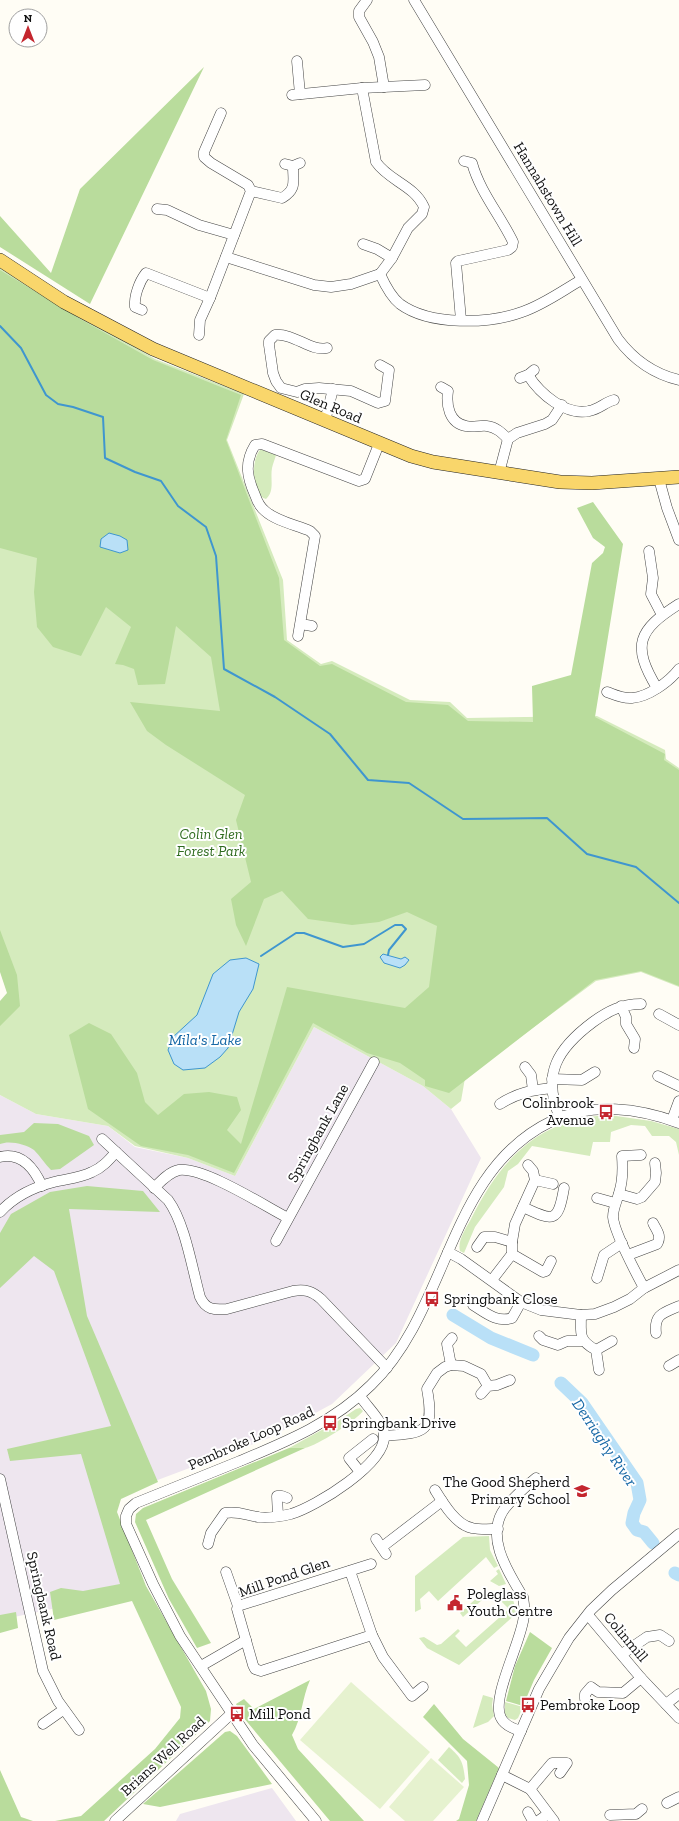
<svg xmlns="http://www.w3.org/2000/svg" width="679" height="1821" font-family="'Zilla Slab',serif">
  <rect width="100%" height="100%" fill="#fffdf5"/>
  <g fill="#eee6ef">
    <polygon points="314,1027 423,1086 451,1109 481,1158 396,1343 332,1404 269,1438 155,1481 102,1504 127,1593 0,1620 0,1095 36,1114 108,1126 135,1147 188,1158 235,1176"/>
    <polygon points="272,1788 296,1821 176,1821 180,1814"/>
  </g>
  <g fill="#d5ebbd">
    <polygon points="0,266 155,359 244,394 227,440 283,580 287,640 321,664 332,661 410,700 450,702 467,718 597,716 665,750 666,759 679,768 679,987 641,972 596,981 465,1078 461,1101 451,1109 423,1086 314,1027 235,1176 188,1158 135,1146 108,1126 36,1114 0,1095 0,1005 9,994 0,935"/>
    <path d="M 260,450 L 263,450 L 276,455 C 275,459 273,463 272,468 C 270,479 275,491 266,499 C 251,495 251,460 260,450 Z"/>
    <path d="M 609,1115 L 651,1121 L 679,1129 L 679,1155 L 676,1142 L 669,1136 L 652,1136 L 645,1126 L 631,1125 L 611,1132 L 610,1142 L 593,1142 L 590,1156 L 532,1146 L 518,1164 L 508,1171 L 504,1187 L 475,1227 L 464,1253 L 460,1251 C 457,1240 467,1227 472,1217 C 501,1159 540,1118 609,1115 Z"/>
    <path d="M 360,1408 L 363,1411 C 354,1422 318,1445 305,1448 C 300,1449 294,1448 289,1448 L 338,1421 L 356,1409 Z"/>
    <polygon points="489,1536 490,1550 498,1566 494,1568 486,1557 438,1601 429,1591 420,1599 421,1609 415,1612 415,1576 463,1537"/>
    <polygon points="499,1569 506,1584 499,1586 490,1581 498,1574 496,1571"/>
    <polygon points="511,1593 517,1613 459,1665 427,1648 419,1638 424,1637 437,1645 441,1644 458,1629 460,1631 455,1636 466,1647 509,1609 500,1600 495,1603 494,1601"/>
    <polygon points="479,1596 482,1600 463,1617 460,1613"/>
    <polygon points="483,1695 493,1698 492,1705 494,1716 488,1722 473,1728"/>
    <polygon points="505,1702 523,1707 518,1718 515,1720 508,1718 505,1714"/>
    <path d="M 449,1747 C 462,1758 463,1763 465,1779 L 462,1783 L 438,1760 Z"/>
  </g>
  <g fill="#b9dc9c">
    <polygon points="204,67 90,304 0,247 0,216 51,273 80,189"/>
    <polygon points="0,270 82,320 153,360 241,395 226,440 279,578 284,640 320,666 332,664 406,702 448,705 468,721 533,722 532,686 571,675 592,563 603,553 605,547 593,538 577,508 593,502 623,544 595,717 665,754 664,760 679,770 679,986 641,971 595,980 449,1093 425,1086 425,1080 400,1063 367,1053 313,1023 234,1173 188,1155 141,1146 88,1109 69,1035 89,1023 111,1034 137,1073 145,1102 158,1115 184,1094 209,1092 237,1097 241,1110 227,1130 241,1144 287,987 405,1008 429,987 437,926 407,912 379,922 352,925 308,919 282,891 264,899 246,946 236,925 231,899 251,882 236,820 245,795 166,745 147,731 130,702 220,711 211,657 176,626 165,684 138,685 134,669 123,665 115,664 131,627 106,607 81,656 53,647 37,627 34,592 37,558 0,548"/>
    <polygon points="0,930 17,975 20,1006 0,1026 0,1001 7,993 0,972"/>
    <path d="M 34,1123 L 58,1124 L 89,1136 L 94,1145 L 60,1169 L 51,1170 C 45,1164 40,1156 34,1150 C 26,1144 9,1140 0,1144 L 0,1135 L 24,1132 Z"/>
    <polygon points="87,1186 143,1191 160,1212 69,1209 87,1316 158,1482 121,1499 117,1512 146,1586 206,1691 211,1709 210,1721 104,1821 55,1821 81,1816 155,1749 180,1718 181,1707 132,1601 54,1620 50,1592 61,1588 83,1591 120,1584 81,1454 10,1461 7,1449 111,1426 54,1271 34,1256 0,1288 0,1233 11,1214 50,1192"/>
    <polygon points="289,1448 305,1448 146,1520 172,1579 211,1643 197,1648 169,1599 135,1522 136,1514 143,1508"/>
    <polygon points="16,1612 18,1628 0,1633 0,1615"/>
    <polygon points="530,1632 552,1648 534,1680 523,1706 506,1701 515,1666"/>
    <path d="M 310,1680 C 302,1698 302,1718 292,1735 L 298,1749 L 364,1821 L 330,1821 L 243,1717 L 236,1704 L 244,1699 L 254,1709 Z"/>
    <polygon points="434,1704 463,1739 499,1768 476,1821 456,1821 459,1819 469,1785 467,1761 423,1717"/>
    <polygon points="230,1731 237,1736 272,1784 160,1807 143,1804 225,1732"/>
    <polygon points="0,1770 21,1817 33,1821 0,1821"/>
  </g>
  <g fill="#e6f2cf">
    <polygon points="351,1682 430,1752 380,1809 300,1740"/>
    <polygon points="431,1758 464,1787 433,1821 405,1821 389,1807"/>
  </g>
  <g fill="#b9e0f7" stroke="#3f96cf">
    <polygon points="109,533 120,536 127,540 128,550 120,553 100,547 101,539"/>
    <polygon points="383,954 401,959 405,957 409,960 405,965 400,968 384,963 380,957"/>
    <polygon points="246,958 259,964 253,989 239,1012 228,1048 220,1057 205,1068 183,1070 174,1064 168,1050 173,1037 197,1015 213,974 230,960"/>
  </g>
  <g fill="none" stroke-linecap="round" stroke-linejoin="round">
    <g stroke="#3f96cf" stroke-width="2">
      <polyline points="0,326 21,348 46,395 58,404 73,407 103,417 105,458 135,472 161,481 178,506 206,527 216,556 224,669 275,697 330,734 368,780 409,783 463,819 547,818 587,854 636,867 679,903"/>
      <polyline points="261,956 296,933 304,933 343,947 364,944 395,925 402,925 406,929 389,950 388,955"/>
    </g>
    <g stroke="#b9e0f7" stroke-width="13">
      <polyline points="453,1315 491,1338 533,1355"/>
      <polyline points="561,1383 582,1403 637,1483 640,1500 634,1513 632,1523 637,1530 644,1532 653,1543"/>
      <polyline points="675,1573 679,1575"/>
    </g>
    <defs>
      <g id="minor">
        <polyline points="367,0 359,11 359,17 373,42 379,57 384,87"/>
        <path d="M 414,0 L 618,339 C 633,359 654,374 679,380"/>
        <polyline points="297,61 300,94"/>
        <path d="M 362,88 L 376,162 C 389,181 414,185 424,207 L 422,214 L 408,228 L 392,258 L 380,274"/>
        <polyline points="292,95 362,88 425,85"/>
        <polyline points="285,164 293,166 300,163"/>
        <path d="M 251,191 L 282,198 C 297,189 293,182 293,166"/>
        <polyline points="157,209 167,210 199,225 234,235"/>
        <polyline points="363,244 377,249 392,258"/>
        <polyline points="226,257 314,285 331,287 351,284 380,274"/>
        <path d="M 380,274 C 385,285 391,297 400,304 C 430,326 489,324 522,312 C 543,305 562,291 581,280"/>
        <path d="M 142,310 L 135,307 C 134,296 139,282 146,273 L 210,298"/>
        <path d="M 461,320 L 456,263 L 458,261 L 508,250 L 512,247 L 513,242 C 500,215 480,192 472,163 L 464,161"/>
        <polyline points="199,335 200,320 210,298 251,191 248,185 211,163 204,157 204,152 221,113"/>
        <path d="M 327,348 C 311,352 294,333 275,335 L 269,341 L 269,345 L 273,373 L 276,381 L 281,388 L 297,392 L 305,389 L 319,388 L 351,391 L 378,403 L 385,401 L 389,370 L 380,365"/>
        <path d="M 528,375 C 540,394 566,416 589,411 C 600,409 605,402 614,400"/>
        <polyline points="520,378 528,375 534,370"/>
        <path d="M 441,387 L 448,391 C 446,405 449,423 466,426 C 473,428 480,425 487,426 C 496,427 502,433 508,439"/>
        <polyline points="325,421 333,389"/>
        <polyline points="499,473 508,439 517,433 545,424 552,420 562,405"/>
        <polyline points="659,479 667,508 679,540"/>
        <polyline points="649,551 653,578 651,594 662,615"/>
        <polyline points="301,624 312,626"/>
        <path d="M 298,636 L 315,536 L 310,531 C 296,525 276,521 265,511 C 260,507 257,501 255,495 C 247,477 244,463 255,445 L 262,444 L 359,481 L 365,479 L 379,444"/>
        <path d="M 657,688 C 631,645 638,630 679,604"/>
        <path d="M 607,692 C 615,695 623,699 632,698 C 648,697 669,682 679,669"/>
        <polyline points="621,1006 626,1017 626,1024 635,1039 634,1048"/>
        <polyline points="659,1014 679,1025"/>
        <polyline points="525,1067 531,1075 533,1090"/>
        <polyline points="658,1076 679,1086"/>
        <polyline points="552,1079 582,1080 595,1072"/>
        <path d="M 500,1104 C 517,1093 532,1090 552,1088"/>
        <path d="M 560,1118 C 541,1074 558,1048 593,1022 C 608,1011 622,1004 641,1004"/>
        <polyline points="672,1120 679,1101"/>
        <path d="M 102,1139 L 168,1200 C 185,1223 192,1268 200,1297 C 206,1310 214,1310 227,1309 L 293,1291 C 305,1289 312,1291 321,1299 L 387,1368"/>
        <path d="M 641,1155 L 622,1156 C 623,1169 623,1181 619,1193 C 617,1201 613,1208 613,1217 C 614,1232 636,1273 644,1288"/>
        <path d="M 0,1157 C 21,1152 34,1168 42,1186"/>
        <polyline points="535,1180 553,1184"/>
        <path d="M 154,1188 C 161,1181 169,1172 179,1170 C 204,1167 263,1205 288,1218"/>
        <polyline points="619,1194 637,1199 642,1197 655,1182 656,1173 655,1163"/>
        <polyline points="597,1198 615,1203"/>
        <path d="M 523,1207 C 553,1221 558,1224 564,1188"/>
        <path d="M 0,1212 C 14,1197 34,1187 54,1182 C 66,1179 80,1178 92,1172 C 102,1168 109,1160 116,1152"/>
        <polyline points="276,1241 374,1062"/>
        <polyline points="477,1247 484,1237 495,1237 512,1242"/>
        <polyline points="448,1252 461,1259 521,1302 541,1310 581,1315 595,1314 614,1307 630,1299 644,1288 679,1270"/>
        <polyline points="512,1254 543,1272 546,1271 551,1261"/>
        <path d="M 628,1255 L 657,1244 C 662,1236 657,1231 653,1223"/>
        <polyline points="597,1278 604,1255 622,1243"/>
        <polyline points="492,1280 512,1254 512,1242 515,1224 535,1180 533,1171 528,1165"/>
        <path d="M 473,1305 C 486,1313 497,1323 512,1318 L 521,1302"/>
        <path d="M 581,1315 C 581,1334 578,1340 596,1350 L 599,1370"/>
        <path d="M 656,1333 C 654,1314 663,1313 679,1306"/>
        <polyline points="539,1336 543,1340 558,1345 567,1341 582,1341"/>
        <polyline points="596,1350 612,1341"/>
        <polyline points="451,1365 447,1344 452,1338"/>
        <polyline points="669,1366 679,1360"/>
        <polyline points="481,1394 488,1386 497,1385 510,1380"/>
        <path d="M 384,1436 C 425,1433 435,1433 427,1389 L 437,1373 L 445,1367 L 451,1365 L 464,1366 L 481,1374 L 488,1386"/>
        <polyline points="360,1472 349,1458 373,1439"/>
        <polyline points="0,1479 43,1671 58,1701 79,1730"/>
        <path d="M 435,1490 C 443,1503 456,1525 472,1528 C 480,1530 490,1529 498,1529"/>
        <polyline points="278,1516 277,1496 282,1496 287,1498"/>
        <polyline points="376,1539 386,1554"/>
        <path d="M 208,1544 L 211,1533 L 225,1513 C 239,1511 245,1515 258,1517 C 267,1519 282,1516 291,1514 C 315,1507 388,1463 384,1434 C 382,1420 368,1408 360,1396"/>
        <polyline points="382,1547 442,1501"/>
        <polyline points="371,1564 238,1606 237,1609 253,1665 255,1669 261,1671 372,1635"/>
        <polyline points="350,1571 372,1635 383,1657 412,1696 423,1687"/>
        <polyline points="226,1572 238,1606"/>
        <polyline points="588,1615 641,1678 679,1718"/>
        <polyline points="622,1654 647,1637 660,1635 669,1641"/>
        <polyline points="201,1666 246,1640"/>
        <polyline points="585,1699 585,1694 591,1687 598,1692 623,1693 641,1678"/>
        <polyline points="666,1704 679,1694"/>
        <polyline points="43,1724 63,1710"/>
        <path d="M 521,1731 C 514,1729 505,1726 501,1718 C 490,1698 523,1639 524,1615 C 525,1609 524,1603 523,1597 C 508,1572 484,1536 505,1508 C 514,1497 525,1487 536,1478"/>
        <polyline points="502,1775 530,1789 554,1821"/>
        <polyline points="530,1789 552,1763 567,1763 560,1773"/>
        <polyline points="667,1803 679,1797"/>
        <polyline points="528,1812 533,1821"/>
        <polyline points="610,1815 636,1814 642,1809"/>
        <polyline points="115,1821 231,1714"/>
        <path d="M 316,1821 L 253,1745 L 180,1636 L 153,1584 L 126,1524 L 126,1516 L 129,1509 L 136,1503 C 171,1489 205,1475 240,1461 C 288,1441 334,1422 371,1385 C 450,1309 447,1171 552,1121 C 592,1102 639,1108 679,1123"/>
        <polyline points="482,1821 539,1689 569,1638 591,1610 612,1590 679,1534"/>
        <polyline points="538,1821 548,1814"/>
      </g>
      <polyline id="major" points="0,260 64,302 153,349 411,456 433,462 560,482 592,483 679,477"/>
    </defs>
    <use href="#minor" stroke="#444" stroke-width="11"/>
    <use href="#major" stroke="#222" stroke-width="14"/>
    <use href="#minor" stroke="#fff" stroke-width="10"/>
    <use href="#major" stroke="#f9d66b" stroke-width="13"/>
  </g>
  <defs>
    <symbol id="bus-bare" viewBox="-9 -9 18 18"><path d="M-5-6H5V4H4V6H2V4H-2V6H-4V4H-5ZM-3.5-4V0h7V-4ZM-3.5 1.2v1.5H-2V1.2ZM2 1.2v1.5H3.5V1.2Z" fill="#c4262e" stroke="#fff" stroke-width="2.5" paint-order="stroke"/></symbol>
    <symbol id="school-bare" viewBox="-9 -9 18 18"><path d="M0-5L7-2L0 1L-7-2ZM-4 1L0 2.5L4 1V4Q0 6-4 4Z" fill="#c4262e" stroke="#fff" stroke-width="2.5" paint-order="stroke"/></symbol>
    <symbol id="civic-bare" viewBox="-9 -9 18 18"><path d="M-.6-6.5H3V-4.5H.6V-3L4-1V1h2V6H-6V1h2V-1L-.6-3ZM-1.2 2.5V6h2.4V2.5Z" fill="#c4262e" stroke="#fff" stroke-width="2.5" paint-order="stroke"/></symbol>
  </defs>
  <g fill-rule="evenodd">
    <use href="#bus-bare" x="595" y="1101" width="22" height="22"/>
    <use href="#bus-bare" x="421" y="1288" width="22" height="22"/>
    <use href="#bus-bare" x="319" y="1412" width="22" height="22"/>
    <use href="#school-bare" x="571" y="1480" width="22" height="22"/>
    <use href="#civic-bare" x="444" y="1592" width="22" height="22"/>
    <use href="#bus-bare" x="517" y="1694" width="22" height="22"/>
    <use href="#bus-bare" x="226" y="1703" width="22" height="22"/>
  </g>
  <g text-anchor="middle" stroke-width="4" stroke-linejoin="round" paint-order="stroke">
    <g font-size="15" fill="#111" stroke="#fff">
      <text transform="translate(548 194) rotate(59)" y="5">Hannahstown Hill</text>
      <text transform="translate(331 406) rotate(23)" y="5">Glen Road</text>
      <text transform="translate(318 1133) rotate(-61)" y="5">Springbank Lane</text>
      <text transform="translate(251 1438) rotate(-24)" y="5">Pembroke Loop Road</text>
      <text transform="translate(284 1577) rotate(-19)" y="5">Mill Pond Glen</text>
      <text transform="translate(44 1606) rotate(77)" y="5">Springbank Road</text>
      <text transform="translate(626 1637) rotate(50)" y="5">Colinmill</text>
      <text transform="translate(163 1756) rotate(-43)" y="5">Brians Well Road</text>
    </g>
    <g font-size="15" font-style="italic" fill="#2f6b1f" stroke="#fff">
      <text x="211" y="839">Colin Glen<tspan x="211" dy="17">Forest Park</tspan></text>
    </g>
    <g font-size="15" fill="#111" stroke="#fff" text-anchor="start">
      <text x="594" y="1108" text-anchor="end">Colinbrook<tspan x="594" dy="17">Avenue</tspan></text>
      <text x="444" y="1304">Springbank Close</text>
      <text x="342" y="1428">Springbank Drive</text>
      <text x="570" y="1487" text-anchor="end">The Good Shepherd<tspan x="570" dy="17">Primary School</tspan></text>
      <text x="467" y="1599">Poleglass<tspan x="467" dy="17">Youth Centre</tspan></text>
      <text x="540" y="1710">Pembroke Loop</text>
      <text x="249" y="1719">Mill Pond</text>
    </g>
    <g font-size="16" font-style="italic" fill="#1768a6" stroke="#fff">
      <text x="205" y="1045">Mila's Lake</text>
      <text transform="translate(605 1442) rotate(56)" y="6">Derriaghy River</text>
    </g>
  </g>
  <g transform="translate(28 28)"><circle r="19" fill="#ffffff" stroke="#a0a0a0"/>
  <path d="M0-3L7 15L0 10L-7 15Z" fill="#c4262e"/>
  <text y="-6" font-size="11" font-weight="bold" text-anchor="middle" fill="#111111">N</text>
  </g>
</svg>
